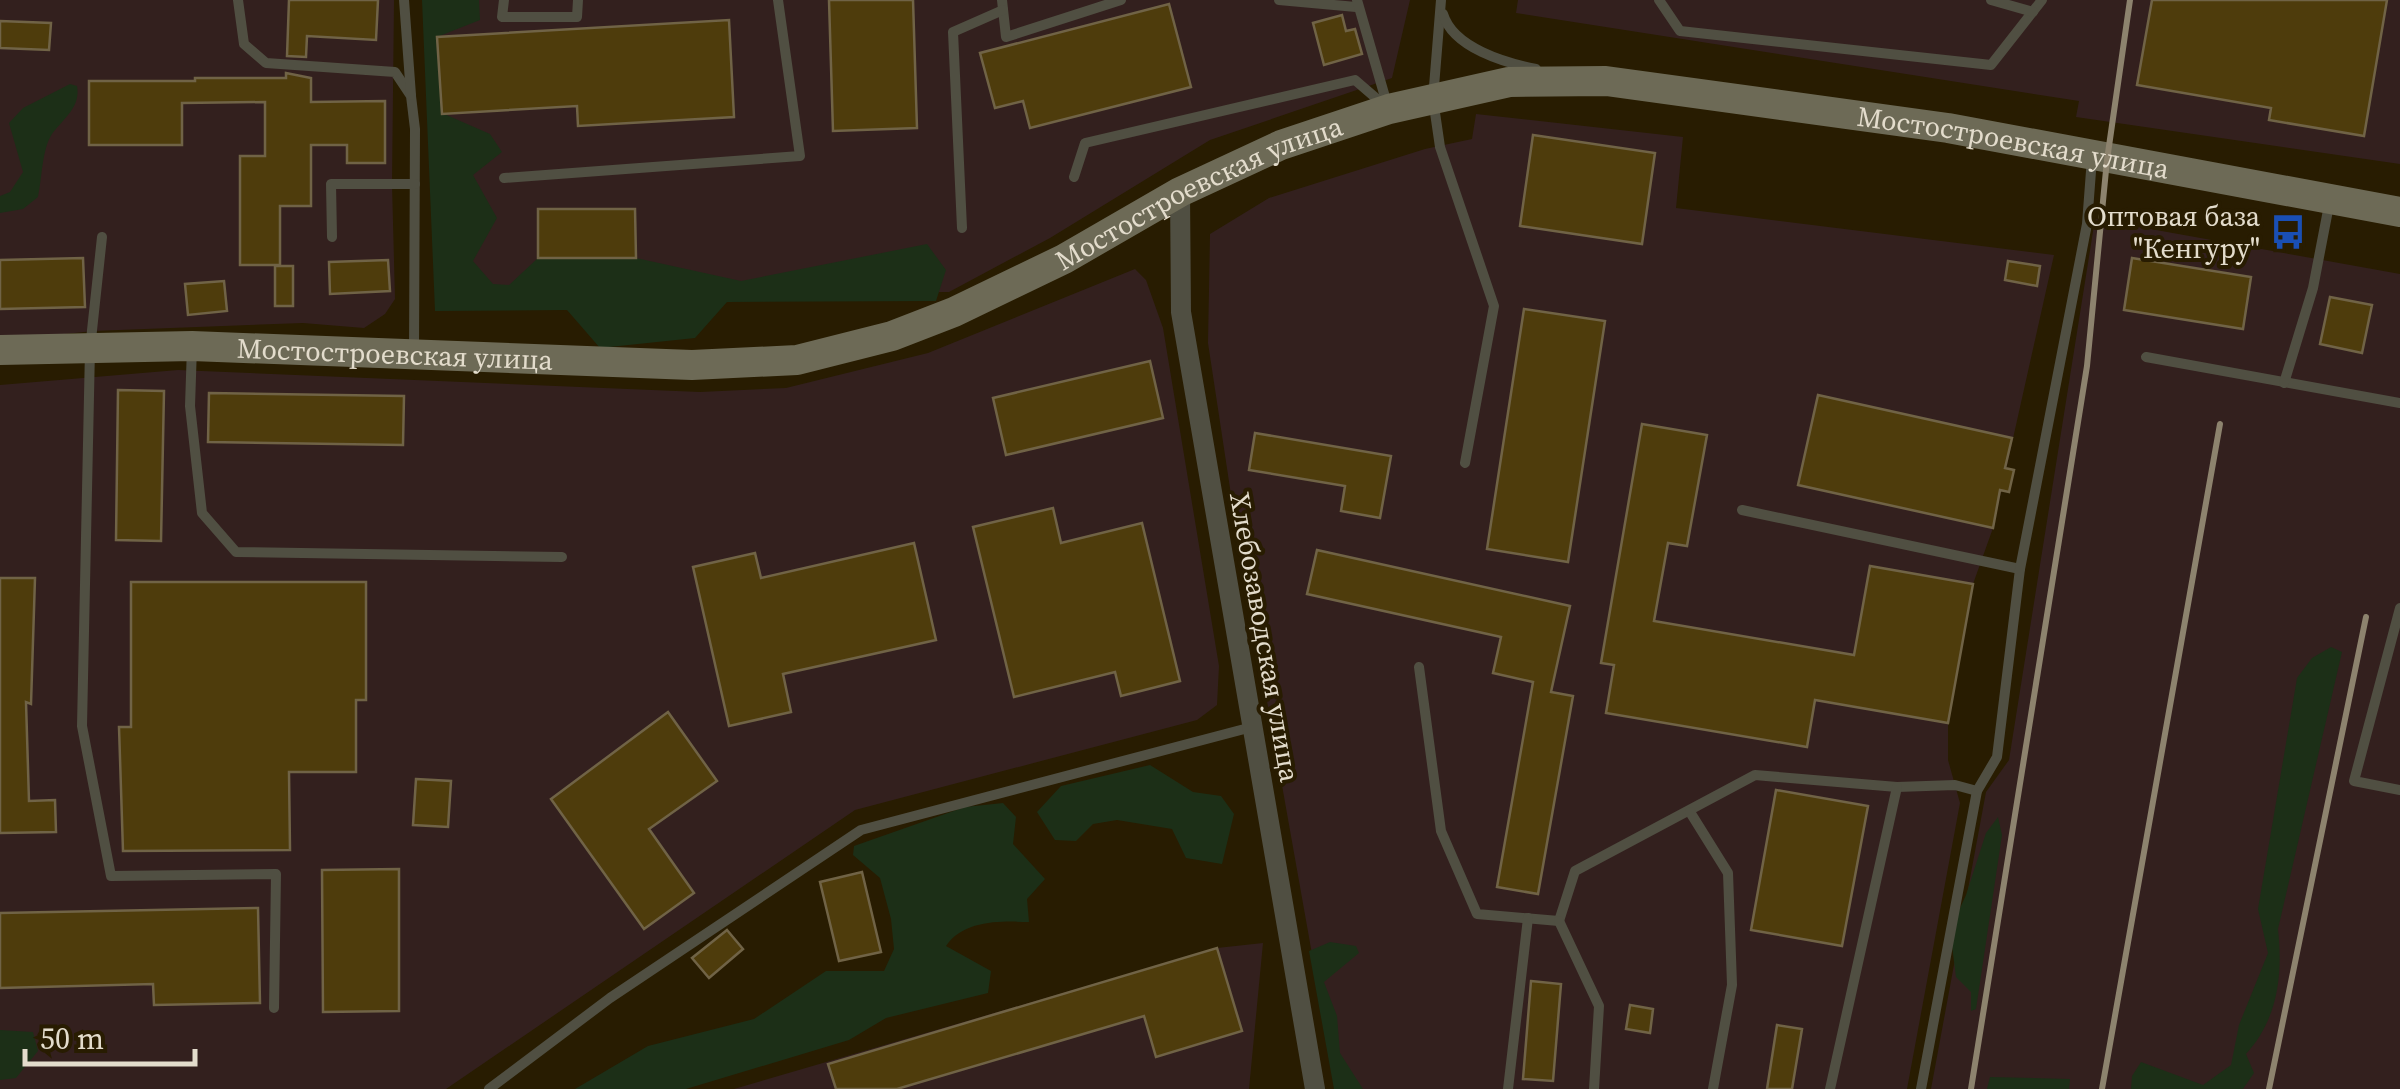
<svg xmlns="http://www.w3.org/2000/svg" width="2400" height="1089" font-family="'Source Serif 4',serif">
  <rect width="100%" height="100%" fill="#281c01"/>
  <g fill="#33201e">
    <polygon points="0,0 394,0 392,184 395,299 385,314 364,328 303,323 93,331 0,341"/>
    <polygon points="432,0 1410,0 1392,78 1210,140 1050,238 949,292 451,296"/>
    <polygon points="1518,0 2400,0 2400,164 2076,117 2079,101 1516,13"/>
    <polygon points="1476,114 1683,137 1676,208 2054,255 1993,528 1973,584 1948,723 1948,760 1960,803 1907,1089 1336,1089 1235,521 1208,343 1210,234 1269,198 1425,149 1472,139"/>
    <polygon points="2095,219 2400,274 2400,1089 1931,1089 1986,792 2009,760"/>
    <polygon points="1135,269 1146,280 1163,328 1219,666 1217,705 1197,720 855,810 446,1089 0,1089 0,385 178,370 700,392 786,388 928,353"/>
    <polygon points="1263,943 1249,1089 734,1089 1217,948"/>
  </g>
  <g fill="#1c2f17">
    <polygon points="422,0 479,0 480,20 437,37 442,113 490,134 502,152 473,175 497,218 473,261 493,284 509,285 538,258 636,258 741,281 927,244 946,270 936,301 727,302 695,338 600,348 567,310 435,311"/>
    <path d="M 70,84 L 77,86 C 81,107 64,118 52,134 C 42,149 42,178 38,197 L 23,209 L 0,213 L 0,196 L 10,192 L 23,172 L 9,123 L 23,108 Z"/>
    <path d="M 2331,647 L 2342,652 L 2278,929 C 2283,975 2278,1019 2246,1054 L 2254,1073 L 2243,1089 L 2131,1089 L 2132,1076 L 2141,1062 L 2203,1085 L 2231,1065 L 2239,1025 L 2268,953 L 2258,909 L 2297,678 L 2312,658 Z"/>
    <polygon points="1150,765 1193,792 1221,796 1234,814 1222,864 1186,858 1172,829 1117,820 1093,824 1076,841 1055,840 1037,812 1061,786"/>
    <path d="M 1003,803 L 1016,817 L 1013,844 L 1045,879 L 1027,899 L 1029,922 C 1000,921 964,920 946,946 L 991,971 L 988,993 L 886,1018 L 849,1040 L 686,1089 L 575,1089 L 648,1046 L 754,1019 L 826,971 L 884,971 L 894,949 L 891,919 L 880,878 L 853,855 L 854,846 L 965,807 Z"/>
    <polygon points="1998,817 2002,835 1976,1009 1971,1011 1971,992 1956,977 1950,930 1966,895 1986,833"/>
    <polygon points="1330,942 1356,946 1359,953 1324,982 1337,1016 1340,1053 1363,1089 1334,1089 1309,951"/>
    <polygon points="0,1030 33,1032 38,1051 16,1078 0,1080"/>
    <polygon points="1990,1077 2070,1079 2069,1089 1987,1089"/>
  </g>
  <g fill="#4e3c0c" stroke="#706346" stroke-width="2.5">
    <polygon points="289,0 378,0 376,40 307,36 306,57 287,56"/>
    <polygon points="829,0 913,0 917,128 833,131"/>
    <polygon points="2152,0 2387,0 2364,136 2269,120 2271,108 2137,85"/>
    <polygon points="1169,4 1191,87 1030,128 1023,101 995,108 980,53"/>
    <polygon points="1342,15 1346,31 1355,29 1362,54 1324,65 1313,23"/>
    <polygon points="729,20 734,117 578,126 577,106 442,114 437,37"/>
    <polygon points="0,21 51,23 49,50 0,48"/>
    <polygon points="286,73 311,78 311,102 385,101 385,163 347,163 347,145 311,145 311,206 280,206 280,265 240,265 240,156 265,156 265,102 182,103 182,145 89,145 89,81 195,81 195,78 286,78"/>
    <polygon points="1533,135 1655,153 1642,244 1520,226"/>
    <polygon points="538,209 635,209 636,258 538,258"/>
    <polygon points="83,258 85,307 0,309 0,260"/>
    <polygon points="2132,258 2251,277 2243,329 2124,310"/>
    <polygon points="388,260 390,291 330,294 329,262"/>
    <polygon points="2008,261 2040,266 2037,286 2005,280"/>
    <rect x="275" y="266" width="18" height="40"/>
    <polygon points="224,281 227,311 188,315 185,284"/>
    <polygon points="2330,297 2372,305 2362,353 2320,344"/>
    <polygon points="1524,309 1605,321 1568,562 1487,549"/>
    <polygon points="1150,361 1163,418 1006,455 993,398"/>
    <polygon points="118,390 164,391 161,541 116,540"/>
    <polygon points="209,393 404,396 403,445 208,442"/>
    <polygon points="1818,395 2012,438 2005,468 2014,470 2009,492 2000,490 1993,528 1798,485"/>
    <polygon points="1642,424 1707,435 1687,546 1668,543 1654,621 1854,655 1870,566 1973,584 1948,723 1815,700 1807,747 1606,713 1614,665 1601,663"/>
    <polygon points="1255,433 1391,456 1380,518 1341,511 1345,486 1249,470"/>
    <polygon points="1053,508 1061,543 1142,523 1180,681 1121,696 1115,672 1014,697 973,527"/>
    <polygon points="914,543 936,640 783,674 791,712 729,726 693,567 755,553 761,578"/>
    <polygon points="1317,550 1570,606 1551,692 1573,696 1538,894 1497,887 1533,682 1493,673 1501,637 1307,594"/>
    <polygon points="0,578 35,578 31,704 26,702 29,801 55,800 56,832 0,833"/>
    <polygon points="131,582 366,582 366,700 356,700 356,772 289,772 290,850 123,851 119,727 131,727"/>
    <polygon points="668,712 717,781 649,829 694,893 644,929 551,799"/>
    <polygon points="416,779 451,781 448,827 413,825"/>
    <polygon points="1776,790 1868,806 1842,946 1751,930"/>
    <polygon points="399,869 399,1011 323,1012 322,870"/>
    <polygon points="862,872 881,952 839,961 820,882"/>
    <polygon points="258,908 260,1003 154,1005 153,984 0,988 0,913"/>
    <polygon points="727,930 743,949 709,978 692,958"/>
    <polygon points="1217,948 1242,1031 1156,1057 1144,1016 897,1089 836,1089 828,1064"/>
    <polygon points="1531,981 1561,984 1553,1081 1523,1079"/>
    <polygon points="1630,1005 1653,1009 1650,1033 1626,1029"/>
    <polygon points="1777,1025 1802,1029 1792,1089 1767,1089"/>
  </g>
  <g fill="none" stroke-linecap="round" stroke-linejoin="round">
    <g stroke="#504f42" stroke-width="10">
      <polyline points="238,0 244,44 266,63 395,72 411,96 415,129 414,352"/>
      <polyline points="404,0 411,95"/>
      <polyline points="504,0 502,17 577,17 578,0"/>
      <polyline points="1002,0 1006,37 1121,0"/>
      <polyline points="1279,0 1356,7"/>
      <polyline points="1357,0 1387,104"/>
      <polyline points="1441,0 1433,99 1440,147 1494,306 1465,463"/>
      <polyline points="1659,0 1680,31 1991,65 2042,0"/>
      <polyline points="1991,0 2033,12"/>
      <path d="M 1443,14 C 1453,48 1506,63 1536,69"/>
      <polyline points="1074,177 1085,143 1355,80 1384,105"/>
      <polyline points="504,178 800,156 778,0"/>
      <polyline points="962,228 953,32 1003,10"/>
      <polyline points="102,237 90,349 82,726 111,876 276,874 274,1008"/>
      <polyline points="332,237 331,184 415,184"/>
      <polyline points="192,347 190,406 202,513 236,552 562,557"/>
      <polyline points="2146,357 2400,403"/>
      <polyline points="2284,383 2313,288 2329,205"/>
      <polyline points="1742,510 2020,569"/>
      <polyline points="2400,608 2354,781 2400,790"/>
      <polyline points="1419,667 1441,831 1477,914 1559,921 1575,871 1755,775 1897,787 1955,785 1977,791"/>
      <polyline points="1690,812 1728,873 1732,985 1713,1089"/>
      <polyline points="1559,921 1599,1006 1594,1089"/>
      <polyline points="489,1089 610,998 861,830 1252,727"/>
      <polyline points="1508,1089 1528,918"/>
      <polyline points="1830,1089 1897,787"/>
      <polyline points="1921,1089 1977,791 1997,757 2020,569 2087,224 2092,158"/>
    </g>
    <polyline stroke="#504f42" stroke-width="20" points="1180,192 1181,312 1315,1089"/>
    <path stroke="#6d6a56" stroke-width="30" id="s1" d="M 0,350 L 192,346 L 692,365 L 797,360 L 892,336 L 954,312 L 1064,259 L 1180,192 L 1281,145 L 1389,109 L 1509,82 L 1606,81 L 1948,128 L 2400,212"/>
    <g stroke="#8d836e" stroke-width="6">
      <polyline points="1971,1089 2087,366 2107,160 2130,0"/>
      <polyline points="2102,1089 2220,424"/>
      <polyline points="2269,1089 2366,617"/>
    </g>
  </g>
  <defs>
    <symbol id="bus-bare" viewBox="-9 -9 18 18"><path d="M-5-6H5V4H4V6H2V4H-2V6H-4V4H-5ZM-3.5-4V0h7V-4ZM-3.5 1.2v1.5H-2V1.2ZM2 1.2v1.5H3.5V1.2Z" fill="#1a4fb4" stroke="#281c01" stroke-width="2.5" paint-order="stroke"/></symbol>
  </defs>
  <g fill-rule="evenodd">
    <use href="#bus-bare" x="2263" y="207" width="50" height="50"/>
  </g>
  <g text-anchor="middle" stroke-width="8" stroke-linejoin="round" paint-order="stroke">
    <g font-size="28" fill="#e3dccc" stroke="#281c01">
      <text dy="10" stroke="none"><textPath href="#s1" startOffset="2075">Мостостроевская улица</textPath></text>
      <text dy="10" stroke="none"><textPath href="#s1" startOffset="1235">Мостостроевская улица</textPath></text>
      <text dy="10" stroke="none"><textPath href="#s1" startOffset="395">Мостостроевская улица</textPath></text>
      <text transform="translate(1265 637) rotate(80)" y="10">Хлебозаводская улица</text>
    </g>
    <g font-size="28" fill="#e3dccc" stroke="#281c01" text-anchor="end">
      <text x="2260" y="226">Оптовая база<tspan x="2260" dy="32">"Кенгуру"</tspan></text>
    </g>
  </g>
  <path d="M25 1049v15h170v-15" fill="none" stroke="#e3dccc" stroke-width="5"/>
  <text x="40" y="1049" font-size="30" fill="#e3dccc" stroke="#281c01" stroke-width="8" paint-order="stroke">50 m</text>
</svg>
